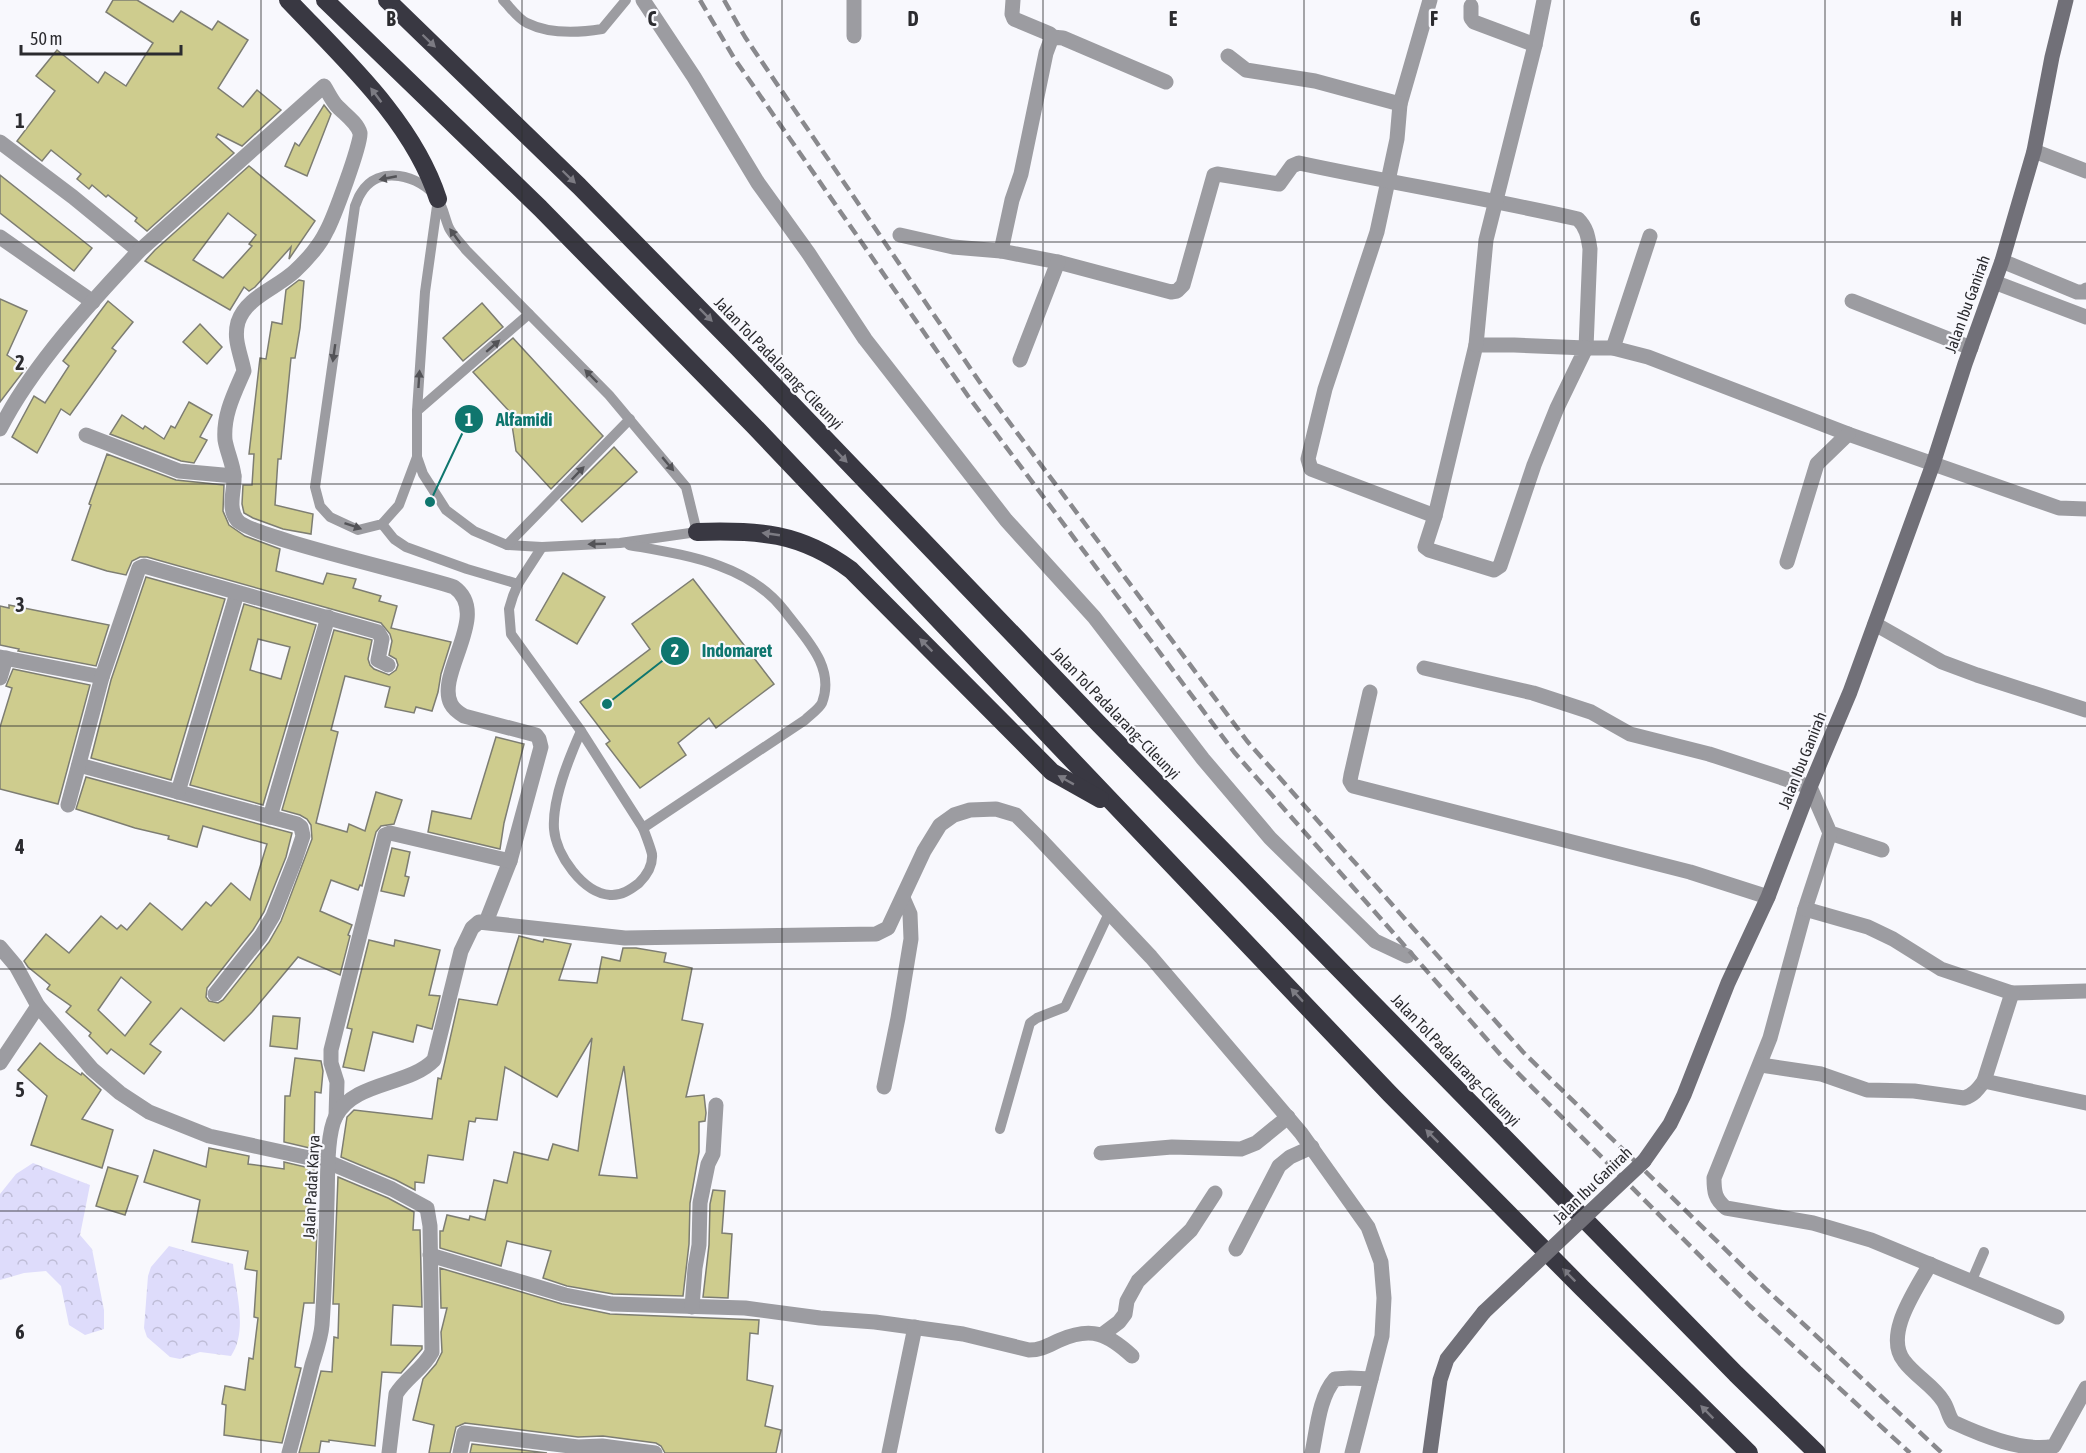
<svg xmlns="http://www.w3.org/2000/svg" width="2086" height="1453" font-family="'Asap Condensed',sans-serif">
  <defs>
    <pattern id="forest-crowns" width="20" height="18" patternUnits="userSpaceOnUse" patternTransform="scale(1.5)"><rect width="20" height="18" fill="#dedcfb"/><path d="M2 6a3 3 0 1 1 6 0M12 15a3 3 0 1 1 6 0" fill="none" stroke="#bfbdd7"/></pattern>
  </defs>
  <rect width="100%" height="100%" fill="#f8f8fd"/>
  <g fill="url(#forest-crowns)">
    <polygon points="33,1163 90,1185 80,1235 92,1249 104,1310 104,1329 85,1335 69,1325 61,1286 46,1271 24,1273 0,1280 0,1194 16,1174"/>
    <path d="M 169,1246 L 233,1264 C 236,1293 248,1331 231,1356 L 200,1352 L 180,1359 L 170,1357 L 147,1337 L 144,1328 L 148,1276 L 151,1267 Z"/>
  </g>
  <g fill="#cecc8e" stroke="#7d7d72" stroke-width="1.5" fill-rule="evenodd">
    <polygon points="113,0 137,0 173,22 181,11 212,30 218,21 248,40 218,88 243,107 257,90 281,110 242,146 218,134 216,137 234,153 147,231 135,221 137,218 108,195 106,197 92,185 89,189 77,179 81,174 51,150 42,161 17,141 55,91 36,76 57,50 98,83 105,72 126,86 153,43 106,12"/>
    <polygon points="324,105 331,114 307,176 285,166 295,143 299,146"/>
    <path d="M 249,166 L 315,221 L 289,259 L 291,247 L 255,287 L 249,291 L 244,287 L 230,310 L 145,261 L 155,250 ZM 228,213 L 256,235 L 249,244 L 252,246 L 223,278 L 193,260 Z"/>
    <polygon points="0,175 92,248 74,271 0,213"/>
    <polygon points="299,280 304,281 300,328 295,358 291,358 281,459 278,459 275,505 313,514 311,534 283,529 253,518 244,513 242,504 243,485 252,485 254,454 249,454 260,358 266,359 272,322 282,324 286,290"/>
    <polygon points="0,299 27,311 7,355 26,368 0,402"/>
    <polygon points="108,301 133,322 112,348 116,351 70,415 61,409 37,453 12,437 34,396 45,403 69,366 63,361"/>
    <polygon points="482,303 503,327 463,361 443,338"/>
    <polygon points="200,324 222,347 207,364 183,342"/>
    <polygon points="513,338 603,436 551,489 516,451 510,412 473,372"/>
    <polygon points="189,402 212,415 200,437 207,440 194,463 181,461 110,434 122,415 143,429 145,426 164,439 171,426 175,428"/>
    <polygon points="614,447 637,472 582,522 561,500"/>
    <path d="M 107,454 L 176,480 L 224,485 L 223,511 L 229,525 L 245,536 L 280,549 L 276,571 L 323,584 L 327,573 L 356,579 L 353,588 L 381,596 L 379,601 L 397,606 L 391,628 L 451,642 L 441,674 L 438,692 L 432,711 L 416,707 L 414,713 L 385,707 L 390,687 L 345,676 L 331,730 L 338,732 L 316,823 L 347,832 L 349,824 L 365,831 L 376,792 L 402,800 L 394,824 L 381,826 L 376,832 L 362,886 L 360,885 L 358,890 L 331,880 L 320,911 L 352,925 L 348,935 L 350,936 L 340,975 L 298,957 L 252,1012 L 224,1041 L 181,1008 L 150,1044 L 161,1052 L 144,1074 L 111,1049 L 107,1054 L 89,1036 L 91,1033 L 66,1012 L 71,1006 L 47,989 L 50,985 L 28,967 L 24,961 L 46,934 L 69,953 L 101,916 L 117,929 L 121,925 L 127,930 L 150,903 L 182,930 L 206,902 L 211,906 L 231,883 L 250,900 L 267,844 L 203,826 L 197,847 L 168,839 L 169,836 L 135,828 L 76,809 L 86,777 L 292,833 L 286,857 L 264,912 L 253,930 L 207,988 L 206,997 L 209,1001 L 218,1003 L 223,1000 L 269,942 L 281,921 L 312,839 L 311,825 L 307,819 L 300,815 L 282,810 L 334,630 L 372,640 L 368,659 L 370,665 L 374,669 L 389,675 L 396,670 L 398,665 L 396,659 L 389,655 L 392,641 L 390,634 L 381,623 L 147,557 L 140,557 L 132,561 L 126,575 L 107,571 L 72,560 L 91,505 L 89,504 ZM 121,977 L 151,1002 L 125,1036 L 98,1010 Z"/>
    <polygon points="563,573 605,597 577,644 536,620"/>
    <polygon points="146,577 225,599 171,780 91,758 111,680"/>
    <polygon points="693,579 774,684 716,728 709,718 678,743 686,755 640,788 606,744 610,741 580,702 650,649 632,624"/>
    <path d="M 244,604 L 316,625 L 263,805 L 190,785 ZM 258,639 L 290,647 L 281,679 L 250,670 Z"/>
    <polygon points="9,605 109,625 96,666 18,651 19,649 0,645 0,606 9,608"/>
    <polygon points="13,669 90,685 58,804 0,789 0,727 12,688 6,686"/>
    <polygon points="496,737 524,744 504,823 500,849 428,832 432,811 471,819"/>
    <polygon points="392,848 410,852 405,876 409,877 404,896 381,891"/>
    <path d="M 519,936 L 543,942 L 544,939 L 571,944 L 559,980 L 597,983 L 602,957 L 620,961 L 623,948 L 636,948 L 666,953 L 664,962 L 692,968 L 682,1020 L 703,1024 L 686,1097 L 704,1095 L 706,1113 L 705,1121 L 699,1122 L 699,1152 L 690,1203 L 689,1244 L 683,1296 L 613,1294 L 567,1286 L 543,1278 L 551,1251 L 507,1241 L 501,1266 L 440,1248 L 440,1231 L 443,1231 L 447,1215 L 469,1220 L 470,1216 L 485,1220 L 494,1180 L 507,1183 L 514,1152 L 548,1160 L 553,1144 L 578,1151 L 592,1038 L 557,1097 L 505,1067 L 497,1120 L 476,1118 L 475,1122 L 469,1121 L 463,1160 L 428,1155 L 424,1183 L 415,1182 L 415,1190 L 396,1180 L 341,1157 L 347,1117 L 354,1110 L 432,1119 L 438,1078 L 441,1079 L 459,999 L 497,1005 ZM 624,1066 L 637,1178 L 599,1175 Z"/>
    <polygon points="369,940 394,946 395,940 440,950 429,995 440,996 432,1029 417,1025 413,1042 373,1032 364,1071 343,1067 352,1029 347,1028"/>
    <polygon points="273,1016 300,1018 297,1049 270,1046"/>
    <polygon points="40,1043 57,1058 81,1075 82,1073 101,1090 82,1119 113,1130 102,1168 31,1145 47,1096 18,1070"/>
    <polygon points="295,1058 321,1061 323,1071 321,1093 315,1092 314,1149 284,1142 285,1096 290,1096"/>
    <polygon points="209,1148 249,1156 248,1164 284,1169 284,1162 314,1169 313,1230 317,1230 314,1303 304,1303 295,1367 301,1368 282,1443 224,1435 226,1405 222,1404 225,1386 245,1390 249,1358 253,1359 258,1318 254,1317 257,1271 245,1269 248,1251 192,1242 200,1200 144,1182 154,1150 206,1167"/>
    <polygon points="108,1167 138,1176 125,1215 96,1206"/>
    <polygon points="338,1177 388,1198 414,1212 413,1230 420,1230 422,1307 393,1305 391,1345 422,1346 422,1349 401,1373 382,1372 375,1446 329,1440 329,1442 321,1441 319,1453 299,1453 321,1371 332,1372 334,1337 338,1338 339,1304 333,1304"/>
    <polygon points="713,1190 725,1191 722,1233 732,1234 728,1298 703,1297 709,1245 710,1204"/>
    <polygon points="440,1268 562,1304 610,1314 759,1320 758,1334 750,1333 747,1380 773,1386 765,1426 781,1430 776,1453 665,1453 661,1446 656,1443 603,1436 578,1437 465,1423 456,1427 450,1453 429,1453 434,1425 413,1420 423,1379 436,1364 442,1352 441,1332 447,1308 441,1308"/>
    <polygon points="472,1444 547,1453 470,1453"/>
  </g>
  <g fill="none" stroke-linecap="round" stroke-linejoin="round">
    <g stroke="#9c9ca1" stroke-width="10">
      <path d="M 503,0 C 510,7 518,19 527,23 C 549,34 578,33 602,29 L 626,0"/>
      <polyline points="417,411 529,314"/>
      <path d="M 417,457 L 399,505 L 382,524 L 358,530 L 330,517 L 320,506 L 315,487 L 355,206 C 357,202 358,197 361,193 C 378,164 420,175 437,198 C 443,206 445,219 449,228 C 453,236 461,243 466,250 L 609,395 L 686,487 L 697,532 L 620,543 L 542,547 L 507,545 L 474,531 L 446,510 L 423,474 L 417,457 L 417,411 L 425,292 L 438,199"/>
      <polyline points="382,524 394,539 406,547 467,569 518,584"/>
      <polyline points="507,545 630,419"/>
      <path d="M 542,547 L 518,584 L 513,596 L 509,609 L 511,634 L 581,731 L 643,828 L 805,720 C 810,715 819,709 822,703 C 836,666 804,637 784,610 C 747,563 684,555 629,545"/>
      <path d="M 581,731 C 569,758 552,799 554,829 C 556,855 583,893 610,895 C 622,896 631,889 639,883 C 647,875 653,865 652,854 C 650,846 646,836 643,828"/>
      <polyline points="1000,1129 1030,1023 1037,1018 1065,1007 1109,913"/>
      <polyline points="1972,1280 1984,1252"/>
    </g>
    <g stroke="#9c9ca1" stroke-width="15">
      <polyline points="643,0 694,77 758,183 809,254 865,339 1006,520 1094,617 1203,759 1270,838 1375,941 1407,956"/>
      <polyline points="854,0 854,36"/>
      <polyline points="1013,0 1012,14 1014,19 1050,34 1052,37"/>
      <polyline points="1430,0 1400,104 1397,139 1377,232 1325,389 1308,459 1311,469 1435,516"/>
      <polyline points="1471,6 1471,18 1474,22 1535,45"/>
      <polyline points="1228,56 1246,70 1315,81 1400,104"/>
      <polyline points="0,142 73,197 139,251"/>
      <polyline points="2034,151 2086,171"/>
      <path d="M 900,235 L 953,247 L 1001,251 L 1058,262 L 1171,292 L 1177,291 L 1183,285 L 1214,175 L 1217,174 L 1279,184 L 1292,166 L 1299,163 C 1392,183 1485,198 1578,219 C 1587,228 1588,237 1590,249 L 1586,348 L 1613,348 L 1648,357 L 1848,434 L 2059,508 L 2086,509"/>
      <polyline points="0,237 93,302"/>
      <polyline points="1001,251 1012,200 1021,174 1046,53 1052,37 1063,38 1166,82"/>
      <polyline points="2002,261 2077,292 2085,292 2086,290"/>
      <polyline points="1994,282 2086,317"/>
      <polyline points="1852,301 1971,348"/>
      <polygon points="1476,345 1514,345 1586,348 1557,408 1534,465 1500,566 1494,570 1429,550 1425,547 1435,516"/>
      <polyline points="1476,345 1486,240 1535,45 1544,0"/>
      <polyline points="1613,348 1650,236"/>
      <polyline points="1020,360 1058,262"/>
      <path d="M 0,429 C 31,367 91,302 139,251 L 324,86 C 328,92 331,99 336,105 C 343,113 357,122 360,133 C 362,142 333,220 326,232 C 320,245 306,261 295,271 C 277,288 246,297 238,322 C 233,340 241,354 244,371 C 234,394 223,415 225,440 C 227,452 233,464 234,476 C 235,490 227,507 237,520 C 250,537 421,575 454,587 C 492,614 435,674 451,704 C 454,710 459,713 464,716 L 536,735 L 539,739 L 541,747 L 510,861 L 486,922"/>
      <polyline points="86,435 179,471 234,476"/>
      <polyline points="1787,562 1817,464 1848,434"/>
      <polyline points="1875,624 1942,662 1977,675 2086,710"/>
      <polyline points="0,657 102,677"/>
      <polyline points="1424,668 1533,693 1591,712 1630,734 1709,754 1810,787 1830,833 1882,850"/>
      <polyline points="0,678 6,658"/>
      <polyline points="1370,692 1351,775 1350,781 1353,786 1690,872 1768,897"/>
      <polyline points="79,765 297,824 301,827 303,836 295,860 273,916 261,936 215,994"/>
      <polyline points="178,792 237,593"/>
      <polyline points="68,805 102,677 139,568 144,566 378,632 382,639 378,660 388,665"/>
      <polyline points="270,817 328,617"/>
      <path d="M 1830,833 L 1805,909 L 1770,1038 L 1714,1178 C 1714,1192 1715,1199 1726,1208 L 1813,1223 L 1871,1240 L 2057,1317"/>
      <path d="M 0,947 L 16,966 L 38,1006 L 92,1069 L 120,1093 L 149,1112 L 209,1136 L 328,1162 L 392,1189 L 427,1208 L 430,1226 L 432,1352 C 423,1369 406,1378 396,1394 L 389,1453"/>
      <polyline points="2012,993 2086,991"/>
      <polyline points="0,1063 38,1006"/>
      <path d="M 1761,1065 L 1821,1074 L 1867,1090 L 1914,1091 L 1964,1098 C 1974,1095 1978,1089 1984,1081 L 2012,993 L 1941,969 L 1893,939 L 1868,927 L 1805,909"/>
      <polyline points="1984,1081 2086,1103"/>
      <polyline points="884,1087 898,1018 911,939 910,914 903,898"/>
      <polyline points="336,1116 337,1082 331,1063 331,1050 385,835 390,833 510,861"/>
      <polyline points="1101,1153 1172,1147 1241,1149 1256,1143 1288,1117"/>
      <polyline points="1236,1249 1279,1166 1290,1157 1312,1147"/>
      <path d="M 430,1255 L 565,1295 L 612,1304 L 745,1308 L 820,1318 L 875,1322 L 963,1334 L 1029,1350 C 1041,1350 1049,1345 1060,1340 C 1092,1326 1108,1334 1132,1356"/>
      <path d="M 1930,1264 C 1917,1289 1883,1334 1904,1361 C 1915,1376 1934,1386 1943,1401 C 1948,1408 1948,1416 1953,1422 C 1981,1435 2024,1453 2054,1446 L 2086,1388"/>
      <polyline points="692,1307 695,1268 699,1245 700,1203 708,1164 713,1154 716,1105"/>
      <polyline points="1103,1334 1119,1322 1125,1314 1127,1301 1138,1281 1191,1230 1215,1193"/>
      <path d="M 289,1453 C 297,1424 305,1394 312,1365 C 316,1352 321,1338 322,1325 C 325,1284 326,1243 327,1202 C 328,1179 326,1135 336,1116 C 355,1081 409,1086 434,1060 L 461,951 L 472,928 L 479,922 L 625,938 L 876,934 L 888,928 L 924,851 L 940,825 L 954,815 L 970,810 L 996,809 L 1016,815 L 1039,838 L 1151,957 L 1301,1133 L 1368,1227 L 1381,1262 L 1384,1298 L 1382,1336 L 1352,1453"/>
      <polyline points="460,1453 464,1433 578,1447 602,1446 655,1453"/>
      <polyline points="889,1453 915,1327"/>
      <path d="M 1312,1453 C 1317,1430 1319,1397 1335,1379 L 1350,1378 L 1371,1379"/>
    </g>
    <g stroke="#717078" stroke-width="15">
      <polyline points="1644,1161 1670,1124 1684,1095 1728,983 1768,897 1810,787 1850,692 1933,464 1965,364 2002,261 2034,151 2052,57 2066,0"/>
      <polyline points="1430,1453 1440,1380 1447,1359 1484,1312"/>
    </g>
    <g stroke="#393842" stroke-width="18">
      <path d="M 288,0 C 343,58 413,121 438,199"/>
      <polyline points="325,0 540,208 754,426 1390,1094 1582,1288 1749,1453"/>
      <polyline points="387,0 579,186 739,349 1099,724 1736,1374 1817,1453"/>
      <path d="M 697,532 C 758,530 800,532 851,570 L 1052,772 L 1100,799"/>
    </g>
    <g stroke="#89898d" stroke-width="4.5" stroke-dasharray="12 6" stroke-linecap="butt">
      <polyline points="700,0 734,58 968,396 1234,752 1506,1061 1750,1306 1910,1453"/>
      <polyline points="724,0 745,37 983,387 1247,741 1523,1052 1767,1290 1942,1453"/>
    </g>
    <polyline stroke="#717078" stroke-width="15" points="1484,1312 1644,1161"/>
  </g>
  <defs><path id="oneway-solid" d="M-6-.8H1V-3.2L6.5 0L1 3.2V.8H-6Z" transform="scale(1.5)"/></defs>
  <g fill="#7c7b83">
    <use href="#oneway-solid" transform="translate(429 41) rotate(44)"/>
    <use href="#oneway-solid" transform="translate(376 95) rotate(-127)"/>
    <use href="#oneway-solid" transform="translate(569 177) rotate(44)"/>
    <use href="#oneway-solid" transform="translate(706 315) rotate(45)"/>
    <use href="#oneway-solid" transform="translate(841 456) rotate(46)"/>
    <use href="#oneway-solid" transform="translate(771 534) rotate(-172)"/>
    <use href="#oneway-solid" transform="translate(926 645) rotate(-135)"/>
    <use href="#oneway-solid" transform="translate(1066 780) rotate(-151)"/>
    <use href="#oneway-solid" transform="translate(1297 995) rotate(-133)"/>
    <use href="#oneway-solid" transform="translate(1432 1136) rotate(-135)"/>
    <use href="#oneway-solid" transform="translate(1569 1275) rotate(-135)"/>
    <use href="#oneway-solid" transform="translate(1707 1412) rotate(-135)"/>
  </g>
  <g fill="#535357">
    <use href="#oneway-solid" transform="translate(388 178) rotate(169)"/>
    <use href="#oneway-solid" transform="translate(455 236) rotate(-126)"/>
    <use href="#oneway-solid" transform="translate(493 346) rotate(-41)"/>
    <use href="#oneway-solid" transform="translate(334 353) rotate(98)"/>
    <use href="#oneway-solid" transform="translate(591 376) rotate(-135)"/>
    <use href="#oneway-solid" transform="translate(419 379) rotate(-86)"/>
    <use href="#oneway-solid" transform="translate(668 464) rotate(50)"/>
    <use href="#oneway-solid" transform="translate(578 473) rotate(-46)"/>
    <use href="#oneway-solid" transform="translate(353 526) rotate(19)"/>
    <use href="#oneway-solid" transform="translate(597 544) rotate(178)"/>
  </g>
  <path fill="none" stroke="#2b2b2f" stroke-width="1.5" stroke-opacity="0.55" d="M 261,0 L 261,1453M 522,0 L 522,1453M 782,0 L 782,1453M 1043,0 L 1043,1453M 1304,0 L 1304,1453M 1564,0 L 1564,1453M 1825,0 L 1825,1453M 0,242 L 2086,242M 0,484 L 2086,484M 0,726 L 2086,726M 0,969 L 2086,969M 0,1211 L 2086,1211"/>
  <g text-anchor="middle" stroke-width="4.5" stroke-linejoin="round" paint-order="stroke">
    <g font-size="16" fill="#2b2b2f" stroke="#f8f8fd">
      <text transform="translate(1967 304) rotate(-70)" y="6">Jalan Ibu Ganirah</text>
      <text transform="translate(779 363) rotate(46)" y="6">Jalan Tol Padalarang–Cileunyi</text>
      <text transform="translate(1116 713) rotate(46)" y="6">Jalan Tol Padalarang–Cileunyi</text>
      <text transform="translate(1802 760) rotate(-68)" y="6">Jalan Ibu Ganirah</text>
      <text transform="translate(1456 1060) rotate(46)" y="6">Jalan Tol Padalarang–Cileunyi</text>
      <text transform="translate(1592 1185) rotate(-44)" y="6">Jalan Ibu Ganirah</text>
      <text transform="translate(311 1187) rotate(-87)" y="6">Jalan Padat Karya</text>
    </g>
  </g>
  <g font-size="20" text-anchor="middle" font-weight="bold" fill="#2b2b2f" stroke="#f8f8fd" stroke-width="4.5" stroke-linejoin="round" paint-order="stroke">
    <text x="391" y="26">B</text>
    <text x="652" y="26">C</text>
    <text x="913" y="26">D</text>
    <text x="1173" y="26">E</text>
    <text x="1434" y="26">F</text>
    <text x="1695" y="26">G</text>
    <text x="1956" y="26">H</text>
    <text x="20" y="128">1</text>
    <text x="20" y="370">2</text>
    <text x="20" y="612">3</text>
    <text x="20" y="854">4</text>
    <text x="20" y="1097">5</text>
    <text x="20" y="1339">6</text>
  </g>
  <path fill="none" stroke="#0f766e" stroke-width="2" d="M430 502L469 419M607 704L675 651"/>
  <g fill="#0f766e" stroke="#f8f8fd" stroke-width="2">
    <circle cx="430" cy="502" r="6"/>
    <circle cx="607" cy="704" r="6"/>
    <circle cx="469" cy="419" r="15"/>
    <circle cx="675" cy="651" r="15"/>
  </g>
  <g font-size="18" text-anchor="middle" font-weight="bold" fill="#fff">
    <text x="469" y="426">1</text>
    <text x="675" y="657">2</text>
  </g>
  <g font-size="18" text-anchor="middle" font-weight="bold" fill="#0f766e" stroke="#f8f8fd" stroke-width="4.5" stroke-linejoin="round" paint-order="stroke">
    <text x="524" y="426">Alfamidi</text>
    <text x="737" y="657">Indomaret</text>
  </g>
  <path d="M21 45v9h160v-9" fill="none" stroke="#2b2b2f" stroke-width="3"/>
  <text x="30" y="45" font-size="18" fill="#2b2b2f" stroke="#f8f8fd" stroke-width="4.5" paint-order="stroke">50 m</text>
</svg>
